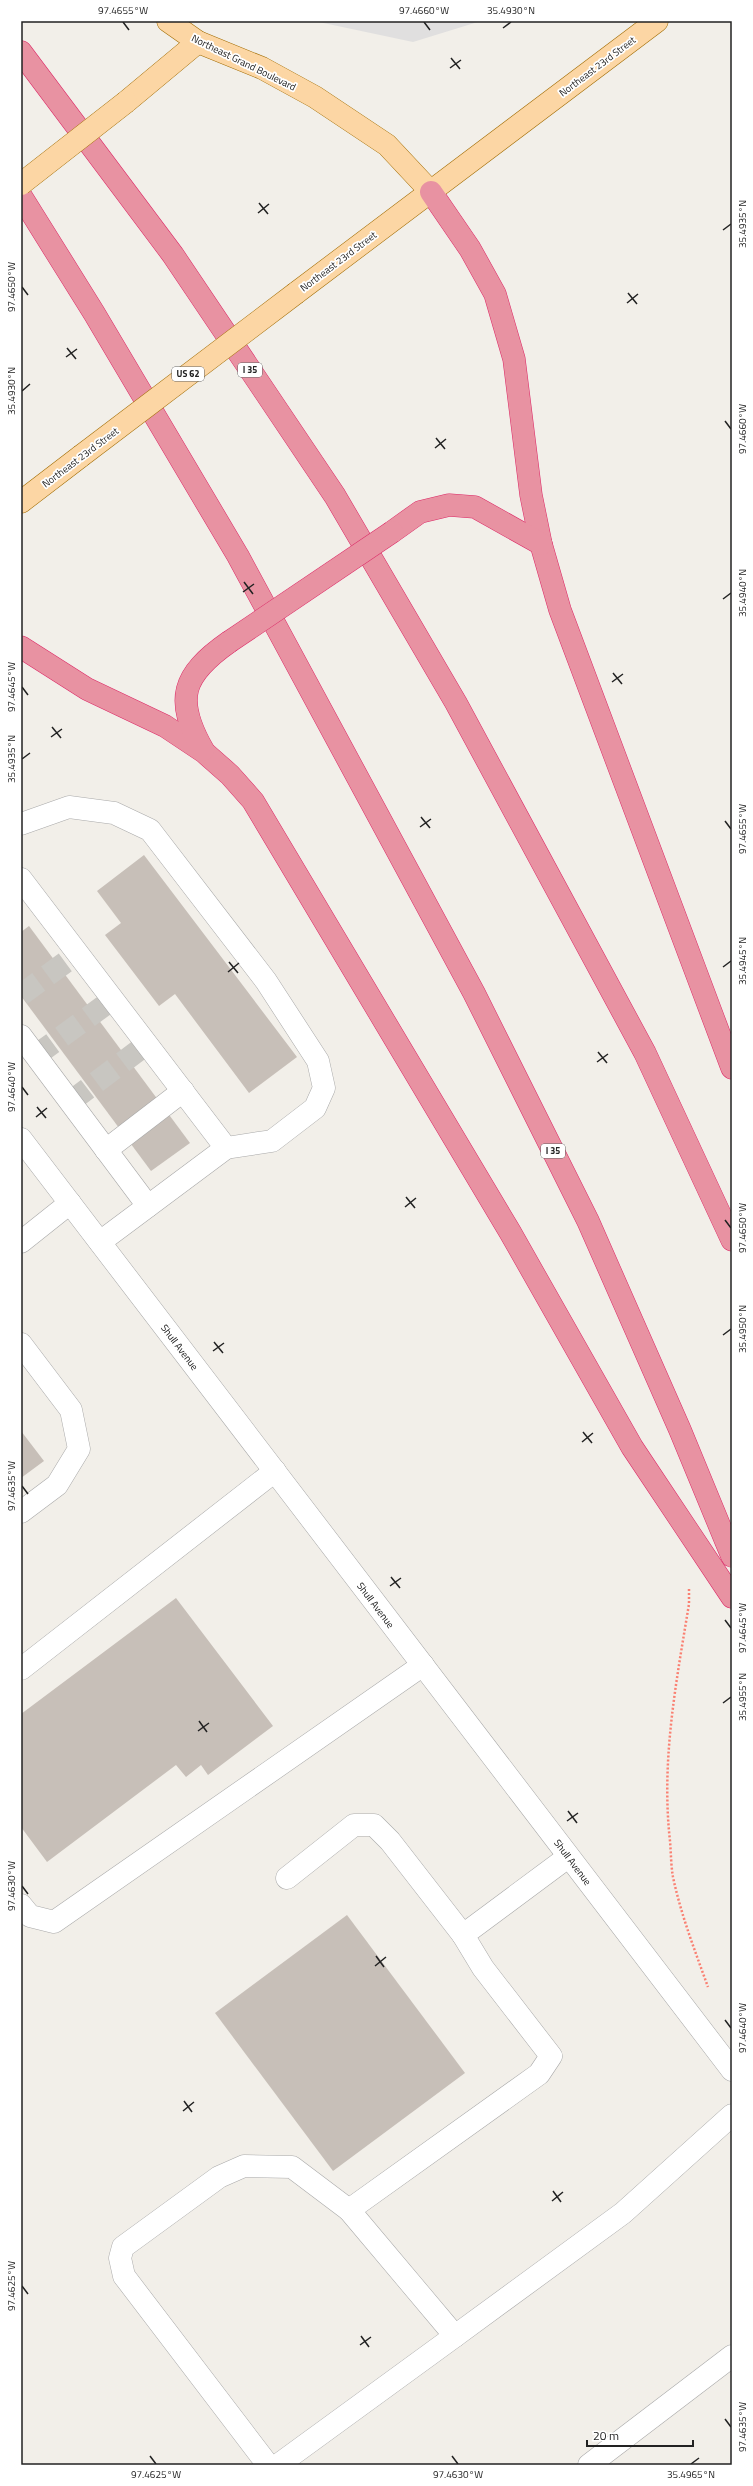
<svg xmlns="http://www.w3.org/2000/svg" width="753" height="2486" font-family="'Titillium Web',sans-serif">
  <rect width="100%" height="100%" fill="#f2efe9"/>
  <polygon fill="#e0dfdf" points="314,21 481,21 413,42"/>
  <g fill="#c7bfb8">
    <polygon points="144,855 297,1057 249,1093 175,994 159,1006 105,935 121,923 97,891"/>
    <polygon points="29,926 190,1143 151,1171 21,996 21,932"/>
    <polygon points="21,1431 44,1461 21,1478"/>
    <polygon points="176,1598 273,1726 208,1775 201,1765 186,1777 176,1765 47,1862 21,1827 21,1714"/>
    <polygon points="347,1915 465,2073 333,2171 215,2013"/>
  </g>
  <g fill="none" stroke-linecap="round" stroke-linejoin="round">
    <g stroke="#c8c6c1" stroke-width="22" stroke-dasharray="22 11" stroke-linecap="butt">
      <polyline points="21,995 78,953"/>
      <polyline points="35,1056 113,999"/>
      <polyline points="70,1102 147,1044"/>
    </g>
    <defs>
      <g id="minor">
        <polyline points="21,824 69,807 114,813 150,830 266,981 318,1061 324,1088 315,1108 272,1141 226,1148"/>
        <polyline points="21,879 226,1148 100,1242"/>
        <polyline points="21,1036 148,1206"/>
        <polyline points="21,1139 732,2070"/>
        <polyline points="106,1150 183,1091"/>
        <polyline points="21,1242 70,1203"/>
        <polyline points="21,1344 71,1410 79,1449 57,1485 21,1512"/>
        <polyline points="21,1669 275,1471"/>
        <polyline points="568,1857 463,1935 483,1968 551,2056 539,2074 349,2210 455,2336 623,2213 732,2115"/>
        <polyline points="287,1878 354,1825 374,1825 390,1841 463,1935"/>
        <polyline points="21,1905 30,1916 54,1922 423,1665"/>
        <polyline points="268,2465 124,2276 120,2258 123,2247 219,2177 244,2166 292,2167 349,2210"/>
        <polyline points="278,2465 455,2336"/>
        <polyline points="589,2465 732,2356"/>
      </g>
      <g id="major">
        <polyline points="168,21 198,42 262,68 315,97 387,145 431,192"/>
        <polyline points="126,102 198,42"/>
        <polyline points="296,293 657,21"/>
        <polyline points="21,502 81,456"/>
      </g>
      <g id="highway">
        <polyline points="21,52 173,255 335,496 456,703 645,1053 732,1240"/>
        <polyline points="431,192 470,249 495,294 514,359 531,495 541,544 560,610 732,1068"/>
        <polyline points="21,196 94,313 238,556 474,993 588,1221 680,1430 732,1556"/>
        <polyline points="392,532 420,512 449,505 475,507 541,544"/>
        <polyline points="21,647 87,689 165,726 204,752 230,775 253,801 510,1232 632,1447 732,1597"/>
        <path d="M 203,750 C 174,699 182,675 229,642"/>
      </g>
    </defs>
    <use href="#minor" stroke="#a9a9a9" stroke-width="23"/>
    <use href="#major" stroke="#a06b00" stroke-width="23"/>
    <use href="#highway" stroke="#dc2a67" stroke-width="23"/>
    <path stroke="#fa8072" stroke-width="2.5" stroke-dasharray="2 2" stroke-linecap="butt" d="M 689,1589 L 689,1604 C 676,1683 661,1761 670,1841 C 671,1853 671,1866 673,1877 C 681,1915 695,1951 708,1987"/>
    <use href="#minor" stroke="#fff" stroke-width="22"/>
    <use href="#major" stroke="#fcd6a4" stroke-width="22"/>
    <use href="#highway" stroke="#e892a2" stroke-width="22"/>
    <defs>
      <g id="major-bridge">
        <polyline points="21,184 126,102"/>
        <polyline points="81,456 296,293"/>
      </g>
      <polyline id="highway-bridge" points="229,642 392,532"/>
    </defs>
    <use href="#major-bridge" stroke="#a06b00" stroke-width="23" stroke-linecap="butt"/>
    <use href="#highway-bridge" stroke="#dc2a67" stroke-width="23" stroke-linecap="butt"/>
    <use href="#major-bridge" stroke="#fcd6a4" stroke-width="22"/>
    <use href="#highway-bridge" stroke="#e892a2" stroke-width="22"/>
  </g>
  <path fill="none" stroke="#222" stroke-width="1.5" d="M 123,22 L 129,30M 424,22 L 430,30M 503,28 L 511,22M 451,58 L 460,69M 450,68 L 461,60M 259,203 L 268,214M 258,213 L 269,204M 723,230 L 731,224M 22,287 L 28,295M 628,293 L 637,304M 627,303 L 638,294M 67,348 L 76,359M 66,357 L 77,349M 22,391 L 30,384M 725,421 L 731,429M 436,438 L 445,449M 435,448 L 446,439M 244,582 L 253,594M 243,592 L 254,584M 723,599 L 731,593M 613,673 L 622,684M 612,682 L 623,674M 22,687 L 28,695M 52,727 L 61,738M 51,737 L 62,729M 22,759 L 30,753M 421,817 L 430,828M 725,821 L 731,829M 420,827 L 431,819M 229,962 L 238,973M 723,967 L 731,961M 228,972 L 239,963M 598,1052 L 607,1063M 597,1062 L 608,1054M 22,1087 L 28,1095M 37,1107 L 46,1118M 36,1117 L 47,1108M 406,1197 L 415,1208M 405,1207 L 416,1198M 725,1220 L 731,1228M 723,1335 L 731,1329M 214,1342 L 223,1353M 213,1351 L 224,1343M 583,1432 L 592,1443M 582,1442 L 593,1433M 22,1486 L 28,1494M 391,1577 L 400,1588M 390,1586 L 401,1578M 725,1620 L 731,1628M 723,1703 L 731,1697M 199,1721 L 207,1732M 198,1731 L 209,1723M 568,1811 L 577,1823M 567,1821 L 578,1813M 22,1886 L 28,1894M 376,1956 L 384,1967M 375,1966 L 386,1957M 725,2020 L 731,2028M 184,2101 L 192,2112M 183,2111 L 194,2102M 553,2191 L 561,2202M 552,2201 L 563,2192M 22,2286 L 28,2294M 361,2336 L 369,2347M 360,2345 L 371,2337M 725,2419 L 731,2427M 150,2456 L 156,2464M 452,2456 L 458,2464M 691,2464 L 699,2458"/>
  <g text-anchor="middle" stroke-width="3.5" stroke-linejoin="round" paint-order="stroke">
    <g fill="#fff" stroke="#646464" stroke-width="1">
      <rect x="238" y="363" width="24" height="14" rx="3"/>
      <rect x="172" y="367" width="32" height="14" rx="3"/>
      <rect x="541" y="1144" width="24" height="14" rx="3"/>
    </g>
    <g font-size="9" font-weight="bold" fill="#222">
      <text x="250" y="373">I 35</text>
      <text x="188" y="377">US 62</text>
      <text x="553" y="1154">I 35</text>
    </g>
    <g font-size="10" fill="#222" stroke="#fff">
      <text transform="translate(244 62) rotate(26)" y="4">Northeast Grand Boulevard</text>
      <text transform="translate(597 66) rotate(-37)" y="4">Northeast 23rd Street</text>
      <text transform="translate(338 261) rotate(-37)" y="4">Northeast 23rd Street</text>
      <text transform="translate(80 457) rotate(-37)" y="4">Northeast 23rd Street</text>
      <text transform="translate(180 1347) rotate(53)" y="4">Shull Avenue</text>
      <text transform="translate(376 1605) rotate(53)" y="4">Shull Avenue</text>
      <text transform="translate(573 1862) rotate(53)" y="4">Shull Avenue</text>
    </g>
  </g>
  <rect width="753" height="2486" fill="none" stroke="#ffffff" stroke-width="44"/>
  <path d="M587 2440v6h106v-6" fill="none" stroke="#222222" stroke-width="2"/>
  <text x="593" y="2440" font-size="12" fill="#222222" stroke="#ffffff" stroke-width="3" paint-order="stroke">20 m</text>
  <rect x="22" y="22" width="709" height="2442" fill="none" stroke="#222" stroke-width="1.5"/>
  <g font-size="10" text-anchor="middle" fill="#222">
    <text x="123" y="14">97.4655°W</text>
    <text x="424" y="14">97.4660°W</text>
    <text x="511" y="14">35.4930°N</text>
    <text transform="translate(742 224) rotate(-90)" y="4">35.4935°N</text>
    <text transform="translate(11 287) rotate(-90)" y="4">97.4650°W</text>
    <text transform="translate(11 391) rotate(-90)" y="4">35.4930°N</text>
    <text transform="translate(742 429) rotate(-90)" y="4">97.4660°W</text>
    <text transform="translate(742 593) rotate(-90)" y="4">35.4940°N</text>
    <text transform="translate(11 687) rotate(-90)" y="4">97.4645°W</text>
    <text transform="translate(11 759) rotate(-90)" y="4">35.4935°N</text>
    <text transform="translate(742 829) rotate(-90)" y="4">97.4655°W</text>
    <text transform="translate(742 961) rotate(-90)" y="4">35.4945°N</text>
    <text transform="translate(11 1087) rotate(-90)" y="4">97.4640°W</text>
    <text transform="translate(742 1228) rotate(-90)" y="4">97.4650°W</text>
    <text transform="translate(742 1329) rotate(-90)" y="4">35.4950°N</text>
    <text transform="translate(11 1486) rotate(-90)" y="4">97.4635°W</text>
    <text transform="translate(742 1628) rotate(-90)" y="4">97.4645°W</text>
    <text transform="translate(742 1697) rotate(-90)" y="4">35.4955°N</text>
    <text transform="translate(11 1886) rotate(-90)" y="4">97.4630°W</text>
    <text transform="translate(742 2028) rotate(-90)" y="4">97.4640°W</text>
    <text transform="translate(11 2286) rotate(-90)" y="4">97.4625°W</text>
    <text transform="translate(742 2427) rotate(-90)" y="4">97.4635°W</text>
    <text x="156" y="2478">97.4625°W</text>
    <text x="458" y="2478">97.4630°W</text>
    <text x="691" y="2478">35.4965°N</text>
  </g>
</svg>
